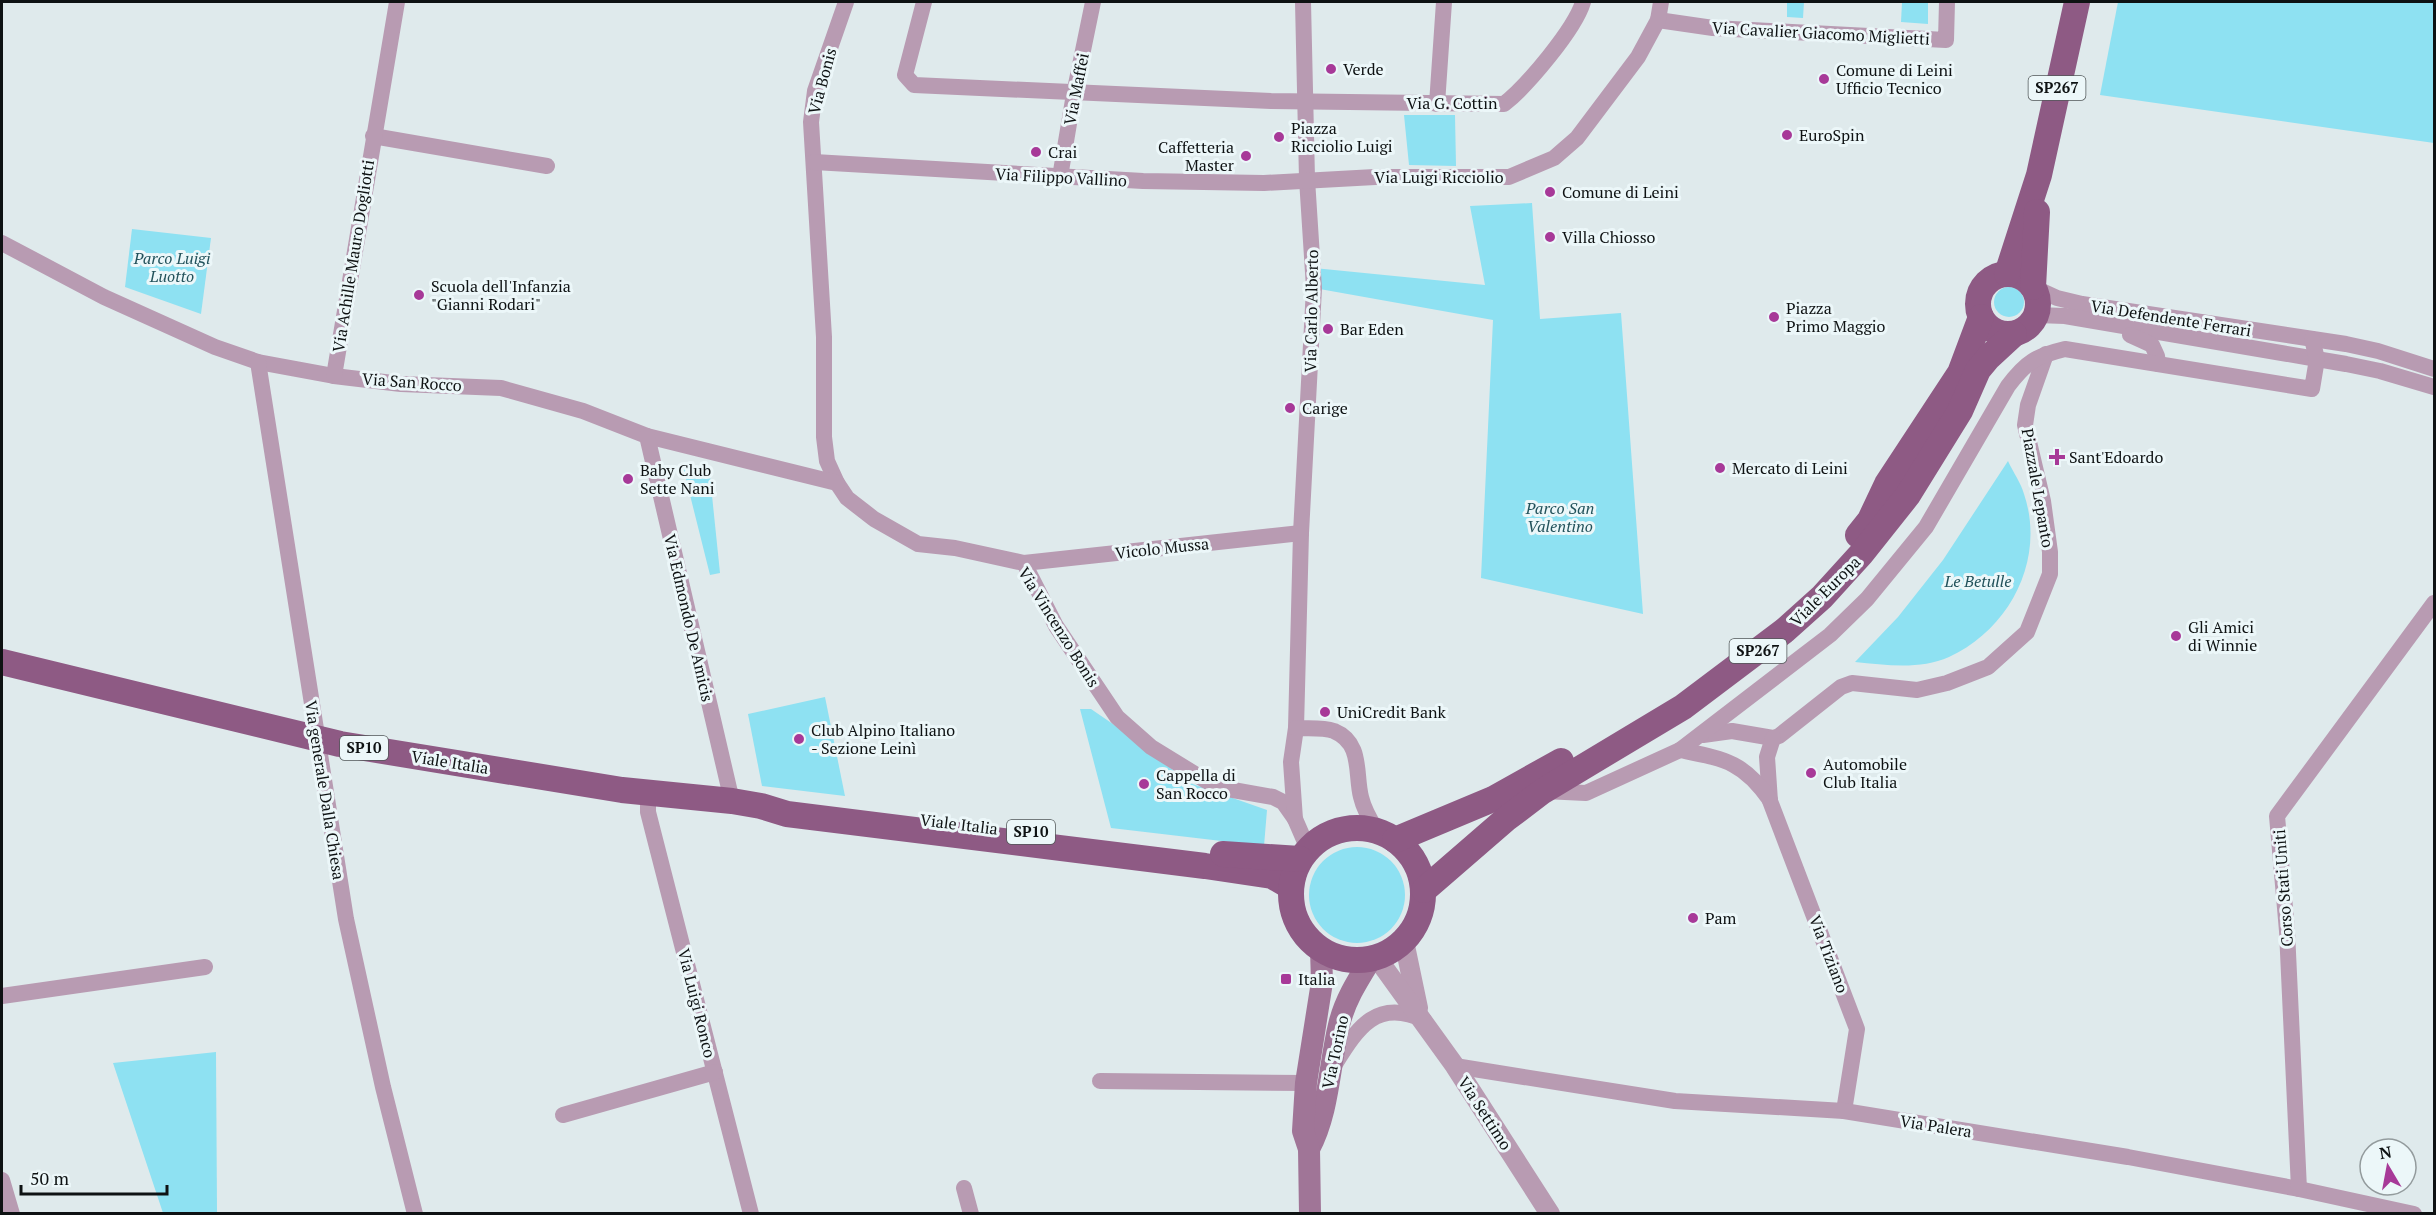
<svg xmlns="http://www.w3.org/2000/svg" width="2436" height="1215" font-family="'PT Serif',serif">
  <rect width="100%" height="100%" fill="#dfeaec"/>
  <g fill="#8ee1f2">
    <polygon points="1787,2 1804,2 1803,18 1787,17"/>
    <polygon points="1902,2 1928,2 1928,24 1901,22"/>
    <polygon points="2118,2 2434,2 2434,143 2100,95"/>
    <polygon points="1404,115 1455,115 1456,166 1409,165"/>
    <polygon points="1532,203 1540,319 1621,313 1643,614 1481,578 1493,320 1314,288 1314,268 1485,285 1470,206"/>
    <polygon points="132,229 211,238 201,314 125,287"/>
    <circle cx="2009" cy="302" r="15"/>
    <path d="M 2008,461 C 2013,472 2021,483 2024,494 C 2046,559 2010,629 1949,657 C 1920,670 1886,665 1855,662 L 1898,617 L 1943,560 Z"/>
    <polygon points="682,463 710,476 720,573 710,575"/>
    <polygon points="825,697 845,796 762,786 748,714"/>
    <polygon points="1080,709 1091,709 1142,744 1187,782 1267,810 1264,846 1111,828"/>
    <circle cx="1357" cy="895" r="48"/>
    <polygon points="216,1052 217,1213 163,1213 113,1063"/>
  </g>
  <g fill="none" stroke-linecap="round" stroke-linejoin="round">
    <g stroke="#b89bb2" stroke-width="16">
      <polyline points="846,2 815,91 811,122 824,337 824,437 827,461 837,483 847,498 874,519 918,544 955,548 1024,563 1056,626 1117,717 1151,747 1216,787 1273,797 1283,802 1295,819"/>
      <path d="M 924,2 L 905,75 L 914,85 L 1271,101 L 1504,104 C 1527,86 1575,29 1583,2"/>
      <polyline points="1303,2 1307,179 1314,288 1301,533 1296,728 1291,762 1295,819 1308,849"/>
      <polyline points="1658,20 1713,28 1946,40 1947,2"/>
      <polyline points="1437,104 1444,2"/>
      <polyline points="373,136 547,166"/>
      <polyline points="814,162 1143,181 1264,183 1375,177 1509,177 1554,158 1577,138 1638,57 1658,20 1661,2"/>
      <polyline points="1060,177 1074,94 1093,2"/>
      <polyline points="2,243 104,297 215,347 258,362 334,376 401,384 501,388 583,411 647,436 837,483"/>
      <polyline points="2033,287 2057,298 2082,304 2346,344 2378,351 2434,369"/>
      <polyline points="2036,315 2065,316 2346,364 2380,371 2434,387"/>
      <polyline points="2130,335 2152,345 2157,356 2158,364"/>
      <polyline points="258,362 346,919 383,1087 415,1214"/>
      <polyline points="334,376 397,2"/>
      <polyline points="647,436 732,801"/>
      <polyline points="1024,563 1301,533"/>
      <path d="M 1296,728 C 1308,729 1322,727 1334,731 C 1363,743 1355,774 1361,797 C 1364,810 1370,820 1377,831"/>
      <polyline points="1703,735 1732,731 1773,738 1779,736 1841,687 1852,683 1917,690 1947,683 1988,667 2027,632 2050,574 2050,552 2043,501 2025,425 2028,405 2046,354"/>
      <polyline points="1773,738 1767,757 1770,801 1857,1029 1844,1111"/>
      <path d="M 1680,750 C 1724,759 1743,761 1770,800"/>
      <path d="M 1544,791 L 1586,793 L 1680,750 L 1830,635 L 1867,599 L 1926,527 L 2008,386 C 2026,362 2036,356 2065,349 L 2312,389 L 2317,359 L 2312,339"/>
      <polyline points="648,793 648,812 751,1214"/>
      <polyline points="2,996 205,967"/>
      <path d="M 1335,1064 C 1358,1027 1377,998 1424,1020"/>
      <polyline points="1455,1066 1675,1101 1844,1111 2128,1157 2299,1189 2414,1214"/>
      <polyline points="1100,1081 1306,1083"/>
      <polyline points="563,1115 715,1072"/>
      <polyline points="2,1180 12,1214"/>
      <polyline points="964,1188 971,1214"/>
      <polyline points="2299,1189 2287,931 2277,816 2434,603"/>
    </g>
    <g stroke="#b89bb2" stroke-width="20">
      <polyline points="1404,941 1418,1008"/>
      <polyline points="1377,958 1455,1066 1550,1214"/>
    </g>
    <g stroke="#a07597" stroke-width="22">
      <path d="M 1309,1149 C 1329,1112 1329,1066 1339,1025 C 1345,1000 1358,980 1371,959"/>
      <polyline points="1310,1214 1309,1149 1303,1131 1306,1083 1322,982 1321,950"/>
    </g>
    <g stroke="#8e5a84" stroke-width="26">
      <circle cx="2008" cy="304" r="30"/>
      <polyline points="2007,274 2039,175 2077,2"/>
      <polyline points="2033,287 2037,212"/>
      <polyline points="1858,535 1870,520 1887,484 1960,373 1981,317"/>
      <polyline points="2,662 340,744 622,790 732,801 761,806 787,814 1205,866 1272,876 1291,887"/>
      <circle cx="1357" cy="894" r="66"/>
      <polyline points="1395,840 1493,799 1561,761"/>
      <polyline points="1223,854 1300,859"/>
      <polyline points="1424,890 1506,819 1543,791 1683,707 1784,631 1822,597 1862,553 1908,495 1960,411 1978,370 1988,358 2014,334"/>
    </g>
  </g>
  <g fill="#a73998" stroke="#ecf7f9" stroke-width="2">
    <circle cx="1331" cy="69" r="6"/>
    <circle cx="1824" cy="79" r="6"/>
    <circle cx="1787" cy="135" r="6"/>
    <circle cx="1279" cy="137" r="6"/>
    <circle cx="1036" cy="152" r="6"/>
    <circle cx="1246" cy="156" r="6"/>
    <circle cx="1550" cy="192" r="6"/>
    <circle cx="1550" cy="237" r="6"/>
    <circle cx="419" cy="295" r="6"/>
    <circle cx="1774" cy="317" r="6"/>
    <circle cx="1328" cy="329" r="6"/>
    <circle cx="1290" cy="408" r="6"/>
    <path d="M2054 448h6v6h6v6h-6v6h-6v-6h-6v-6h6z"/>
    <circle cx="1720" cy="468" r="6"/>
    <circle cx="628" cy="479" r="6"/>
    <circle cx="2176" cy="636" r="6"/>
    <circle cx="1325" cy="712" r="6"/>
    <circle cx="799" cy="739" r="6"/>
    <circle cx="1811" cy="773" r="6"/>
    <circle cx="1144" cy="784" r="6"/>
    <circle cx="1693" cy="918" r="6"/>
    <rect x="1280" y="973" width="12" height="12" rx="3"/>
  </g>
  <g text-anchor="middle" stroke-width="6" stroke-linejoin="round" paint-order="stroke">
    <g fill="#ecf7f9" stroke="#515758" stroke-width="1.5">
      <rect x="2028.5" y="76" width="57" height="24" rx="4.5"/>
      <rect x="1729.5" y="639" width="57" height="24" rx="4.5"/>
      <rect x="340" y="736" width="48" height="24" rx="4.5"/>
      <rect x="1007" y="820" width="48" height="24" rx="4.5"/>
    </g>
    <g font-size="15" font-weight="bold" fill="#0e1213">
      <text x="2057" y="93">SP267</text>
      <text x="1758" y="656">SP267</text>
      <text x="364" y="753">SP10</text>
      <text x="1031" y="837">SP10</text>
    </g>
    <g font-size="16" fill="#0e1213" stroke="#ecf7f9">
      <text transform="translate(1821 33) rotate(3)" y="6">Via Cavalier Giacomo Miglietti</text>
      <text transform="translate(822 81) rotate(-75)" y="6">Via Bonis</text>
      <text transform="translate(1076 89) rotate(-79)" y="6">Via Maffei</text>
      <text x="1452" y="109">Via G. Cottin</text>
      <text transform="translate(1061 177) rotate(3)" y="6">Via Filippo Vallino</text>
      <text x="1439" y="183">Via Luigi Ricciolio</text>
      <text transform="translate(353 256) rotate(-81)" y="6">Via Achille Mauro Dogliotti</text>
      <text transform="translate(1311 311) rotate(-89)" y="6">Via Carlo Alberto</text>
      <text transform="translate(2171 318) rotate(9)" y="6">Via Defendente Ferrari</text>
      <text transform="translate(412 382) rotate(4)" y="6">Via San Rocco</text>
      <text transform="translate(2038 488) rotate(80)" y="6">Piazzale Lepanto</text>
      <text transform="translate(1162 548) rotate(-6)" y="6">Vicolo Mussa</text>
      <text transform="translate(1825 591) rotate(-45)" y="6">Viale Europa</text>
      <text transform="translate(689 618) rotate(77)" y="6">Via Edmondo De Amicis</text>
      <text transform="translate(1059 627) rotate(58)" y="6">Via Vincenzo Bonis</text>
      <text transform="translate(450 762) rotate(9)" y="6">Viale Italia</text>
      <text transform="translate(325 790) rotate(81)" y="6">Via generale Dalla Chiesa</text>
      <text transform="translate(959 824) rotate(7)" y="6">Viale Italia</text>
      <text transform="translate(2283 888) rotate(-94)" y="6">Corso Stati Uniti</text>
      <text transform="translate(1829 954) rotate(69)" y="6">Via Tiziano</text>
      <text transform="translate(697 1003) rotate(76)" y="6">Via Luigi Ronco</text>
      <text transform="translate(1335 1052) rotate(-78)" y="6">Via Torino</text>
      <text transform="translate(1485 1113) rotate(57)" y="6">Via Settimo</text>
      <text transform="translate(1936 1126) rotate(9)" y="6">Via Palera</text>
    </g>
    <g font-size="16" fill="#0e1213" stroke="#ecf7f9" text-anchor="start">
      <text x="1343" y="75">Verde</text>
      <text x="1836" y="76">Comune di Leini<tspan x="1836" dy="18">Ufficio Tecnico</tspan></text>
      <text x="1291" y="134">Piazza<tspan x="1291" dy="18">Ricciolio Luigi</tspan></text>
      <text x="1799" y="141">EuroSpin</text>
      <text x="1234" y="153" text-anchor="end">Caffetteria<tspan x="1234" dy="18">Master</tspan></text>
      <text x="1048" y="158">Crai</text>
      <text x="1562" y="198">Comune di Leini</text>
      <text x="1562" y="243">Villa Chiosso</text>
      <text x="431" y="292">Scuola dell'Infanzia<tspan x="431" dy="18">"Gianni Rodari"</tspan></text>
      <text x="1786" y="314">Piazza<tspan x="1786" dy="18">Primo Maggio</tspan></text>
      <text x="1340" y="335">Bar Eden</text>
      <text x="1302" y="414">Carige</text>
      <text x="2069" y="463">Sant'Edoardo</text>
      <text x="1732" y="474">Mercato di Leini</text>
      <text x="640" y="476">Baby Club<tspan x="640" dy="18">Sette Nani</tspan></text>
      <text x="2188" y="633">Gli Amici<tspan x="2188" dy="18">di Winnie</tspan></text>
      <text x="1337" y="718">UniCredit Bank</text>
      <text x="811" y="736">Club Alpino Italiano<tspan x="811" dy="18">- Sezione Leinì</tspan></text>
      <text x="1823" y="770">Automobile<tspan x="1823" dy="18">Club Italia</tspan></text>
      <text x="1156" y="781">Cappella di<tspan x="1156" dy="18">San Rocco</tspan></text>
      <text x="1705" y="924">Pam</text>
      <text x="1298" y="985">Italia</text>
    </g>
    <g font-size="16" font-style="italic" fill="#22525b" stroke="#ecf7f9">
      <text x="172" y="264">Parco Luigi<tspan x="172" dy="18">Luotto</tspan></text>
      <text x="1560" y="514">Parco San<tspan x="1560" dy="18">Valentino</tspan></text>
      <text x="1978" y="587">Le Betulle</text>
    </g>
  </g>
  <rect width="2436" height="1215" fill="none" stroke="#0e1213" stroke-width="6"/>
  <g transform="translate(2388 1167) rotate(350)"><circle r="28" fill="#ecf7f9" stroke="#939b9d" stroke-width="1.5"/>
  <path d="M0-4.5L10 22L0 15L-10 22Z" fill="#a73998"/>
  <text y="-9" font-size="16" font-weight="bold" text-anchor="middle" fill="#0e1213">N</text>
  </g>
  <path d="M21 1185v9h146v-9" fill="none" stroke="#0e1213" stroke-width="3"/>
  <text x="30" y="1185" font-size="18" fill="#0e1213" stroke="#ecf7f9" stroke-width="4.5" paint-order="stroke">50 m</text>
</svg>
